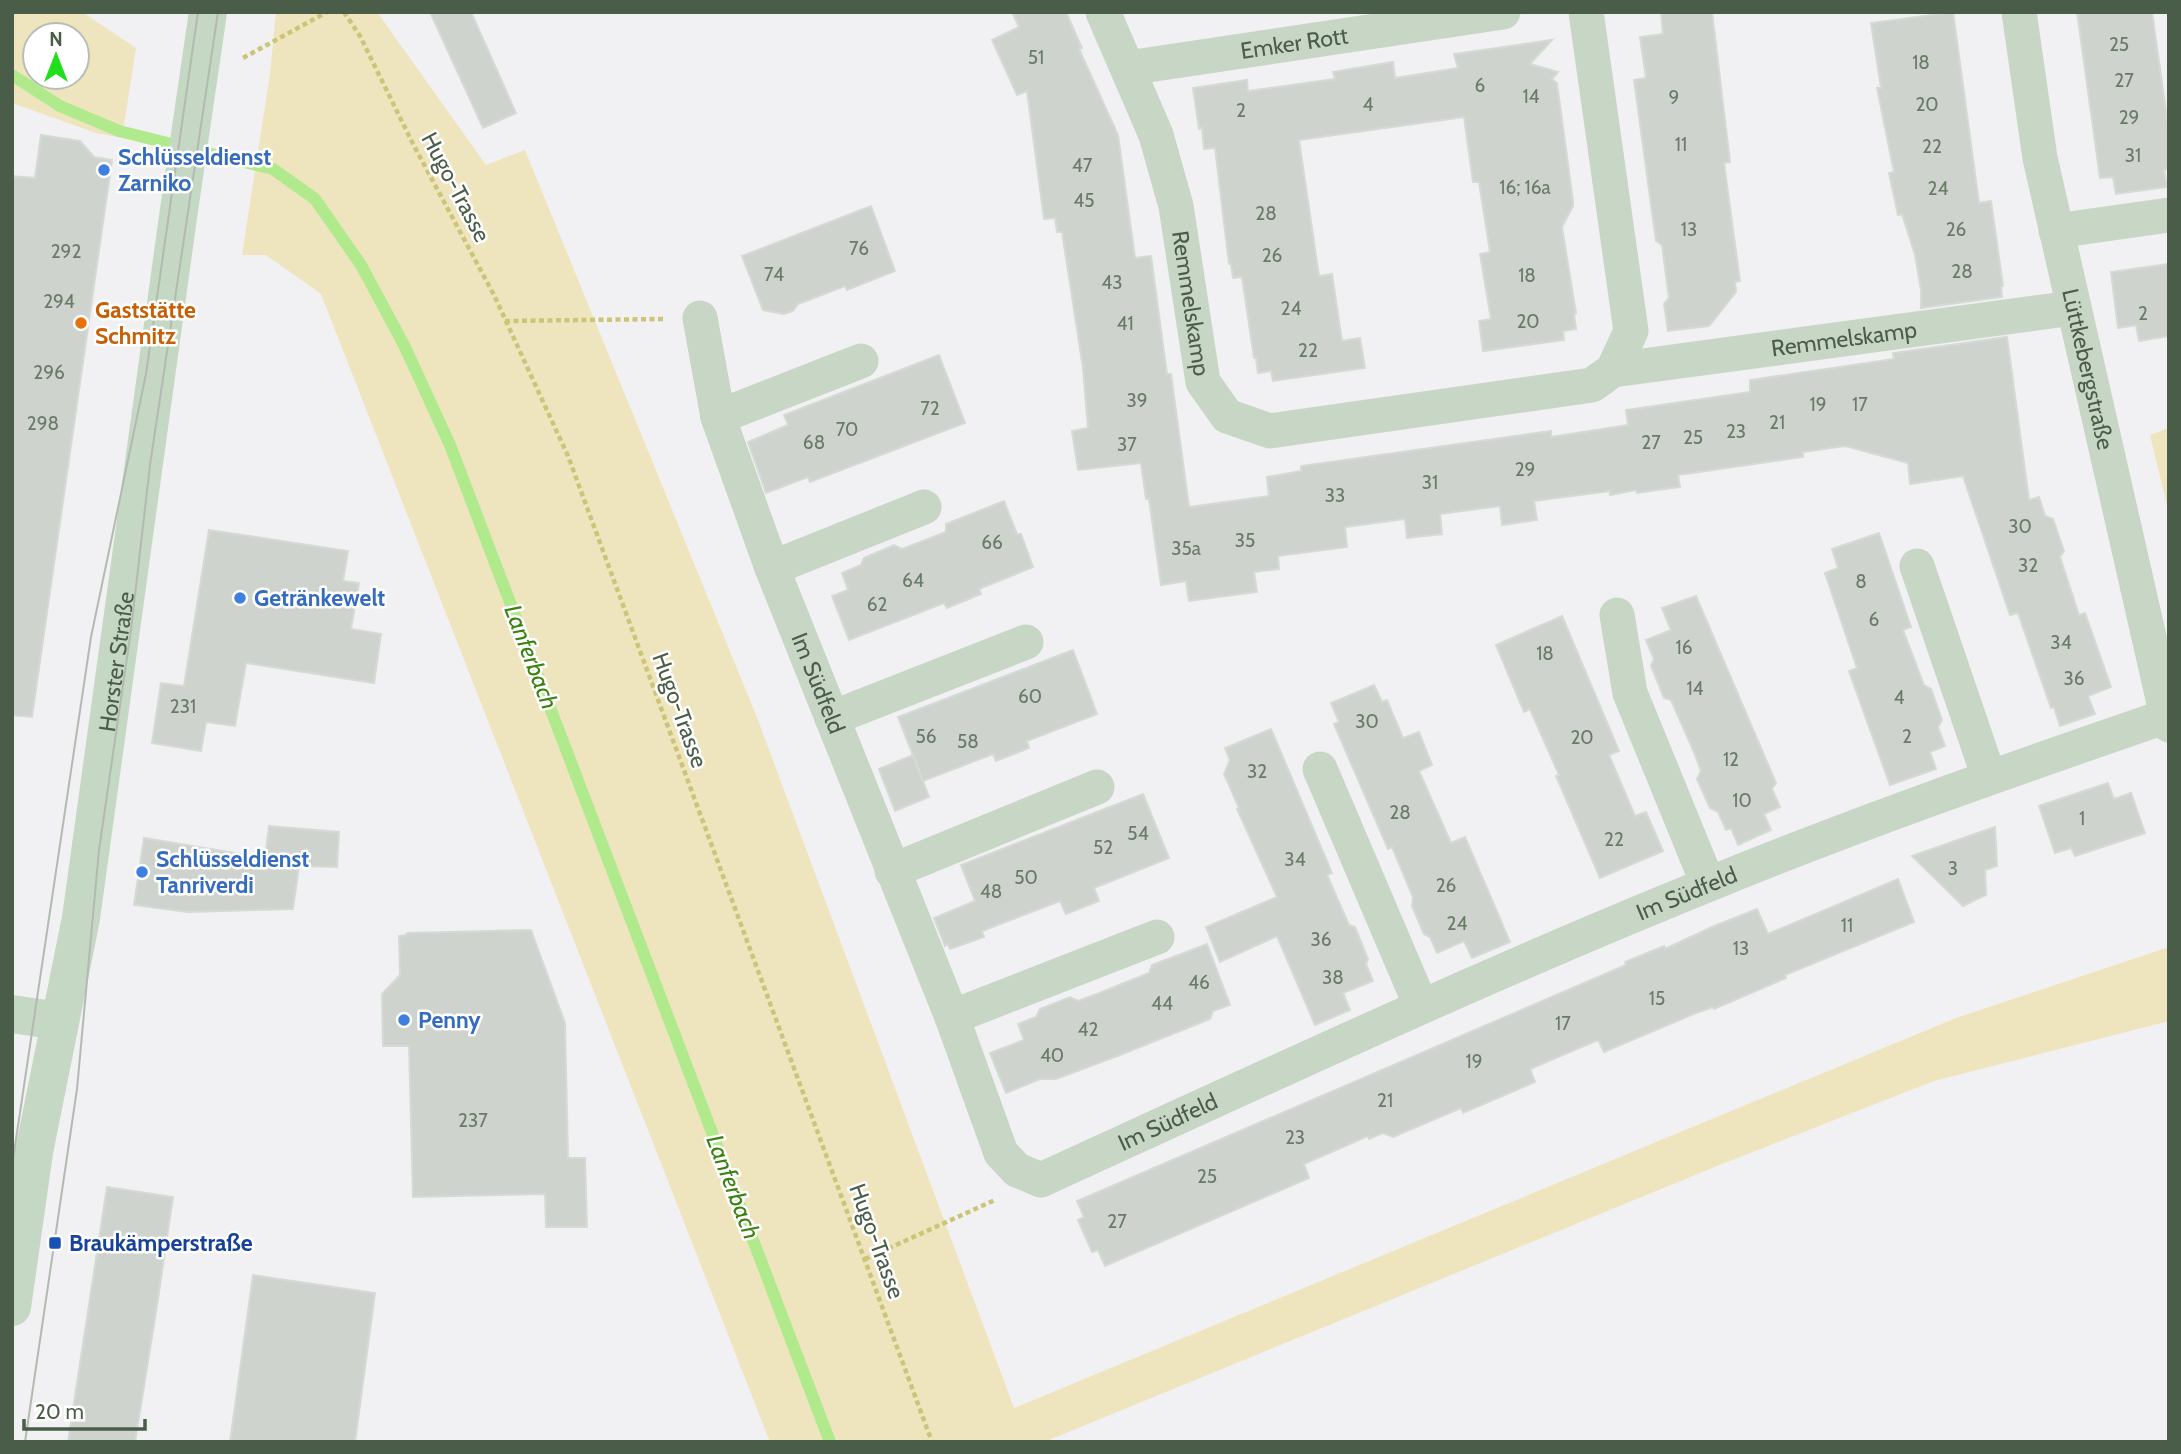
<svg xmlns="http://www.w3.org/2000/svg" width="2181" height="1454" font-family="Cabin,sans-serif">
  <rect width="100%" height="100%" fill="#f1f0f2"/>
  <g fill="#eee5bf" fill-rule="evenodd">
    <path d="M 12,12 L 82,12 L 136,48 L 122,138 L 96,133 L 12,103 ZM 35,35 L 77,35 L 77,77 L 35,77 Z"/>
    <polygon points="276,12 377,12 486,165 525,150 758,720 1014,1408 1956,1018 2169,947 2169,1021 1934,1081 1717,1166 1044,1442 770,1442 321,294 266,255 242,255 270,74"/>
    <polygon points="2169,428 2169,514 2150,435"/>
  </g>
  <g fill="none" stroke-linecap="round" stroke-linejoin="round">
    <polyline stroke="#b0ea8d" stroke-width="12" points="12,75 60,106 119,131 273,169 315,199 361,265 404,345 450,445 830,1442"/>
  </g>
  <g fill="#ced4cd" stroke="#d4dbd5" stroke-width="2">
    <polygon points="430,12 471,12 516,113 483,128"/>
    <polygon points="1012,12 1066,12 1082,48 1079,49 1118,135 1135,258 1151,256 1167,374 1171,374 1189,507 1269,496 1267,477 1301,471 1301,466 1551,431 1551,437 1628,425 1626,410 1750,392 1750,380 1894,359 1893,353 2007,337 2029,500 2039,497 2045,516 2053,519 2064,551 2060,557 2079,615 2085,613 2111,687 2088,696 2095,714 2060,726 2054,707 2051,708 2018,613 2010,615 1963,476 1910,484 1908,463 1845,446 1803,452 1803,457 1678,475 1680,487 1637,493 1636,490 1610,495 1610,491 1534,501 1537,520 1502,525 1500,506 1440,514 1442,534 1407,538 1405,519 1345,527 1347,547 1278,556 1279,569 1254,572 1257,592 1189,601 1186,581 1161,585 1149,499 1146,499 1141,463 1078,470 1072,431 1088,428 1083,368 1062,232 1057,232 1055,218 1044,219 1027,91 1017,95 992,40 1019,27"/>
    <polygon points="1661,12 1712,12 1730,162 1724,163 1740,281 1735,282 1736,292 1709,326 1668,331 1664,304 1669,298 1664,260 1662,245 1656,241 1634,80 1646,78 1640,37 1663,34"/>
    <polygon points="1953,12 1979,203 1991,201 2003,286 2001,287 2002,297 1921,308 1921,290 1915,255 1902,214 1898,215 1889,173 1894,172 1877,88 1881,88 1871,23"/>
    <polygon points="2077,12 2152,12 2169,132 2169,169 2164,170 2167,187 2116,194 2113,177 2100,178"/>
    <polygon points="1552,40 1530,64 1558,72 1552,79 1557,83 1573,201 1573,206 1562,227 1576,313 1574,314 1576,329 1563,331 1564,340 1483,351 1479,321 1491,319 1480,254 1490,252 1479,182 1473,182 1464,117 1299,140 1319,276 1332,274 1342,341 1360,338 1365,368 1273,381 1271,371 1258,373 1256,358 1254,358 1242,277 1233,278 1231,264 1229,264 1215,148 1204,149 1202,128 1199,129 1193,88 1247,80 1248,91 1335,79 1333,72 1393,62 1395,78 1458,68 1454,54"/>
    <polygon points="41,135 80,141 94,157 112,160 32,717 12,715 12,176 35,178"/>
    <polygon points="871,206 895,271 847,290 845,286 798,304 793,311 784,314 763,310 742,256"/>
    <polygon points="2169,264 2169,336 2139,341 2136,325 2118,328 2111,272"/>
    <polygon points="939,355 965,423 810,482 808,477 766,493 748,442 788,425 784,415"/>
    <polygon points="1004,501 1017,534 1021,534 1033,567 979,589 981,594 947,608 944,603 849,640 832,596 848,590 842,573 861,565 864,558 894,545 902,549 946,532 946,524"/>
    <polygon points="209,530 348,551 343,581 359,583 351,629 381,634 374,683 246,663 235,726 206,722 201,751 152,743 161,683 184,686"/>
    <polygon points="1879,533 1911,627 1903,630 1924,685 1931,689 1942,720 1938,727 1945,746 1930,752 1936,769 1890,785 1849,671 1857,668 1825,573 1838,568 1832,549"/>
    <polygon points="1696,596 1776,783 1772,789 1780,807 1764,814 1771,830 1738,845 1731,828 1726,830 1718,812 1710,808 1697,779 1701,771 1694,752 1671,700 1664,698 1651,666 1654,659 1646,640 1671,630 1662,608"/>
    <polygon points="1562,616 1619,751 1609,755 1635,816 1646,812 1663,851 1600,878 1556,776 1559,775 1530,709 1524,712 1496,645"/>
    <polygon points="1073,650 1097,714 1027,741 1029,748 996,761 993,754 923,781 898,717"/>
    <polygon points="1374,685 1382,702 1387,700 1403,738 1419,732 1432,765 1419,771 1451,843 1465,837 1510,942 1472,958 1464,941 1437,953 1430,937 1424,934 1412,906 1413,897 1392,847 1388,849 1334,724 1339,722 1331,703"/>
    <polygon points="1271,729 1332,873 1327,875 1349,925 1355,927 1368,959 1366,964 1373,981 1343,993 1350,1010 1315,1025 1277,936 1220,962 1206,927 1277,897 1237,809 1239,808 1224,774 1230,760 1225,748"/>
    <polygon points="913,755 929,797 895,811 879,769"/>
    <polygon points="2108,783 2114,799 2131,793 2145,833 2075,856 2071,848 2055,853 2039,806"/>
    <polygon points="1143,794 1169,858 1094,888 1099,901 1066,914 1060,901 982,931 984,937 950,949 948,944 945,946 934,918 975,901 961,865"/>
    <polygon points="269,826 339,832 337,867 299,866 293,909 188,912 134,905 144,838 265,858"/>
    <polygon points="1995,827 1997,866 1985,870 1986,895 1963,906 1912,856"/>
    <polygon points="1898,879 1914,922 1785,975 1786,978 1714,1009 1713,1007 1696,1013 1604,1052 1598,1040 1530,1069 1535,1082 1463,1113 1461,1108 1393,1137 1383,1133 1369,1139 1368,1136 1304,1164 1309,1178 1105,1266 1098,1250 1092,1252 1078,1220 1084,1217 1077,1201 1626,965 1625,962 1664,946 1665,949 1712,927 1757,909 1768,934"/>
    <polygon points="531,930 565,1023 568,1158 585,1158 587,1227 546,1227 545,1194 413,1197 409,1046 383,1046 382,994 400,975 399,936 406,935 407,933"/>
    <polygon points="1207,944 1230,1005 1213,1011 1210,1019 1120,1055 1056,1079 1040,1079 1006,1093 990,1053 1024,1040 1018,1024 1036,1017 1040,1009 1070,997 1078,1001 1097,994 1149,973 1152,965"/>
    <polygon points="107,1187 173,1197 156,1312 135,1442 68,1442"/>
    <polygon points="253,1275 375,1293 355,1442 230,1442"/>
  </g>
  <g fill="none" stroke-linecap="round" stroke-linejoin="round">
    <g stroke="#ccc578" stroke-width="4.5" stroke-dasharray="5 3.5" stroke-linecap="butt">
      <polyline points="344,12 360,36 413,144 494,295 568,456 932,1442"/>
      <polyline points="243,58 327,12"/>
      <polyline points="505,321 664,319"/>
      <polyline points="865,1259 995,1200"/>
    </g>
    <g stroke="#c8d6c6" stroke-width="35">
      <path id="s1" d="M 1103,12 L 1156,135 L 1176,206 L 1203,382 L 1227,416 L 1270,431 L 1592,385 L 1613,370 L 1631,331 L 1586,12"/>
      <path id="s2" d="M 2019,12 L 2040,158 L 2169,725"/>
      <path id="s3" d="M 1128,68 L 1503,12"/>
      <polyline points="2056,231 2169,215"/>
      <path id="s4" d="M 700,318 L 718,417 L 772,568 L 952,1017 L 1001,1153 L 1017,1170 L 1041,1180 C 1262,1079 1482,976 1707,885 C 1858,823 2013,769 2167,716"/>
      <path id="s5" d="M 1613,370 L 2073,308"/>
      <polyline points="718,417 861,361"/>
      <polyline points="1917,566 1989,777"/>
      <polyline points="772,568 924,507"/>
      <polyline points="1617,615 1630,693 1708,884"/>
      <polyline points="832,718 1026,642"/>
      <polyline points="1320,769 1421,1006"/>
      <polyline points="892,871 1097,787"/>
      <polyline points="952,1017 1157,937"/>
    </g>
    <g stroke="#c4d8c3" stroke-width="38">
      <polyline points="12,1014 59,1021"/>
      <path id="s6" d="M 12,1307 L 34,1152 L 81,918 L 178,217 L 208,12"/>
    </g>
    <g stroke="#b2bab2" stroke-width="2">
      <polyline points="12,1166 91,637 146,374 198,12"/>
      <polyline points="25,1442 77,1089 99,850 131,630 150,465 218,12"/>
    </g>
  </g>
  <g fill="#3f7fe0" stroke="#fff" stroke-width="2.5">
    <circle cx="104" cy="170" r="7"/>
    <circle cx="240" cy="598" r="7"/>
    <circle cx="142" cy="872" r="7"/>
    <circle cx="404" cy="1020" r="7"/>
  </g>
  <circle fill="#e8710a" stroke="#fff" stroke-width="2.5" cx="81" cy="323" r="7"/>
  <rect fill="#1a4fb4" stroke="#fff" stroke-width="2.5" x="48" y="1236" width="14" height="14" rx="3.5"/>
  <g text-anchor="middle" stroke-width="5" stroke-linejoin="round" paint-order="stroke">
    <g font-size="19" fill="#6b7b69">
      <text x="2119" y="51">25</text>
      <text x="1036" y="64">51</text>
      <text x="1921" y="69">18</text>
      <text x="2124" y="87">27</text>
      <text x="1480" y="92">6</text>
      <text x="1531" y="103">14</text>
      <text x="1674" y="104">9</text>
      <text x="1368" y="111">4</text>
      <text x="1927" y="111">20</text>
      <text x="1241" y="117">2</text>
      <text x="2129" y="124">29</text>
      <text x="1681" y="151">11</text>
      <text x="1932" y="153">22</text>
      <text x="2133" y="162">31</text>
      <text x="1082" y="172">47</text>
      <text x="1525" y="194">16; 16a</text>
      <text x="1938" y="195">24</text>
      <text x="1084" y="207">45</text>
      <text x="1266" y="220">28</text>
      <text x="1689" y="236">13</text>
      <text x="1956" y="236">26</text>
      <text x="859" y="255">76</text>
      <text x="66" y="258">292</text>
      <text x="1272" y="262">26</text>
      <text x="1962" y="278">28</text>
      <text x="774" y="281">74</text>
      <text x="1527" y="282">18</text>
      <text x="1112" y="289">43</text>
      <text x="59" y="308">294</text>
      <text x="1291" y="315">24</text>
      <text x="2143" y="320">2</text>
      <text x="1528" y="328">20</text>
      <text x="1125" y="330">41</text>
      <text x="1308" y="357">22</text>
      <text x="49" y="379">296</text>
      <text x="1137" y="407">39</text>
      <text x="1818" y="411">19</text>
      <text x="1860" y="411">17</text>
      <text x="930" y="415">72</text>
      <text x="1777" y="429">21</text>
      <text x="43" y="430">298</text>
      <text x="847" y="436">70</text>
      <text x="1736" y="438">23</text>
      <text x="1693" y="444">25</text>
      <text x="814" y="449">68</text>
      <text x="1651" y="449">27</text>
      <text x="1127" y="451">37</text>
      <text x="1525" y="476">29</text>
      <text x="1430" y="489">31</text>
      <text x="1335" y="502">33</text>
      <text x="2020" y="533">30</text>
      <text x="1245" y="547">35</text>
      <text x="992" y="549">66</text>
      <text x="1186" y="555">35a</text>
      <text x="2028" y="572">32</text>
      <text x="913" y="587">64</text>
      <text x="1861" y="588">8</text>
      <text x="877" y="611">62</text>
      <text x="1874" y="626">6</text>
      <text x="2061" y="649">34</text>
      <text x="1684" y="654">16</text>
      <text x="1545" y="660">18</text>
      <text x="2074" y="685">36</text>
      <text x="1695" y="695">14</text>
      <text x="1030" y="703">60</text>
      <text x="1899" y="704">4</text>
      <text x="183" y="713">231</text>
      <text x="1367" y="728">30</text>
      <text x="926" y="743">56</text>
      <text x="1907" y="743">2</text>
      <text x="1582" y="744">20</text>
      <text x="968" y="748">58</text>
      <text x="1731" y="766">12</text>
      <text x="1257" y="778">32</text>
      <text x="1742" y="807">10</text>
      <text x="1400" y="819">28</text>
      <text x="2082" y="825">1</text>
      <text x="1138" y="840">54</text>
      <text x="1614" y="846">22</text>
      <text x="1103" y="854">52</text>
      <text x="1295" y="866">34</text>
      <text x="1953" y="875">3</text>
      <text x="1026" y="884">50</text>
      <text x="1446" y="892">26</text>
      <text x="991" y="898">48</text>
      <text x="1457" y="930">24</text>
      <text x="1847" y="932">11</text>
      <text x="1321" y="946">36</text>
      <text x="1741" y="955">13</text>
      <text x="1333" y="984">38</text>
      <text x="1199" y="989">46</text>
      <text x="1657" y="1005">15</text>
      <text x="1162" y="1010">44</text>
      <text x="1563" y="1030">17</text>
      <text x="1088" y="1036">42</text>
      <text x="1052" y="1062">40</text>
      <text x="1474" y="1068">19</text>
      <text x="1385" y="1107">21</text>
      <text x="473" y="1127">237</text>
      <text x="1295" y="1144">23</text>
      <text x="1207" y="1183">25</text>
      <text x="1117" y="1228">27</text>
    </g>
    <g font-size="23" fill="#4a5d48" stroke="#fff">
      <text dy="8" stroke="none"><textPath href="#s3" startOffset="168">Emker Rott</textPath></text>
      <text transform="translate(456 187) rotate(62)" y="8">Hugo-Trasse</text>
      <text dy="8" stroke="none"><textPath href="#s1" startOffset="306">Remmelskamp</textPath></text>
      <text dy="8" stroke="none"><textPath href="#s5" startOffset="233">Remmelskamp</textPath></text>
      <text dy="8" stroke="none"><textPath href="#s2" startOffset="364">Lüttkebergstraße</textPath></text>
      <text dy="8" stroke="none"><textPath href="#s6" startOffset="654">Horster Straße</textPath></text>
      <text dy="8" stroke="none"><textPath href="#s4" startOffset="385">Im Südfeld</textPath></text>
      <text transform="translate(680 710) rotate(70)" y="8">Hugo-Trasse</text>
      <text dy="8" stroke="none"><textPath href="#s4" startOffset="1645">Im Südfeld</textPath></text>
      <text dy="8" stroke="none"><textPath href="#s4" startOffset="1078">Im Südfeld</textPath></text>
      <text transform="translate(877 1241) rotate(70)" y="8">Hugo-Trasse</text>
    </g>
    <g font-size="23" font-weight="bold" fill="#366cbe" stroke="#fff" text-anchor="start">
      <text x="118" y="165">Schlüsseldienst<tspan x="118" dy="26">Zarniko</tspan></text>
      <text x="254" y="606">Getränkewelt</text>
      <text x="156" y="867">Schlüsseldienst<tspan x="156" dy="26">Tanriverdi</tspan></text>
      <text x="418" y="1028">Penny</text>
    </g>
    <g font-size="23" font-weight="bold" fill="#c56008" stroke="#fff" text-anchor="start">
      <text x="95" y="318">Gaststätte<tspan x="95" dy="26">Schmitz</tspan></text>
    </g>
    <g font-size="23" font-weight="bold" fill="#164399" stroke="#fff" text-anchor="start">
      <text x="69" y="1251">Braukämperstraße</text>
    </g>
    <g font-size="24" font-style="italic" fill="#3a8210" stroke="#fff">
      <text transform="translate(531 657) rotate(69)" y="8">Lanferbach</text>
      <text transform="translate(733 1187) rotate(69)" y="8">Lanferbach</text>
    </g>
  </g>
  <rect width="2181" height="1454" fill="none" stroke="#4a5d48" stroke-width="28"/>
  <g transform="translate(56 56)"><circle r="33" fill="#ffffff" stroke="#b7beb6" stroke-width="2"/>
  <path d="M0-5L12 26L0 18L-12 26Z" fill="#21df1d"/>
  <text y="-10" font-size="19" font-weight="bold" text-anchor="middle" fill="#4a5d48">N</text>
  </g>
  <path d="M24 1419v10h121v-10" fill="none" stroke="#4a5d48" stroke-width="3.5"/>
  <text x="35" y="1419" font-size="21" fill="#4a5d48" stroke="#ffffff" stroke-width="5" paint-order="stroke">20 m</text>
</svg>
